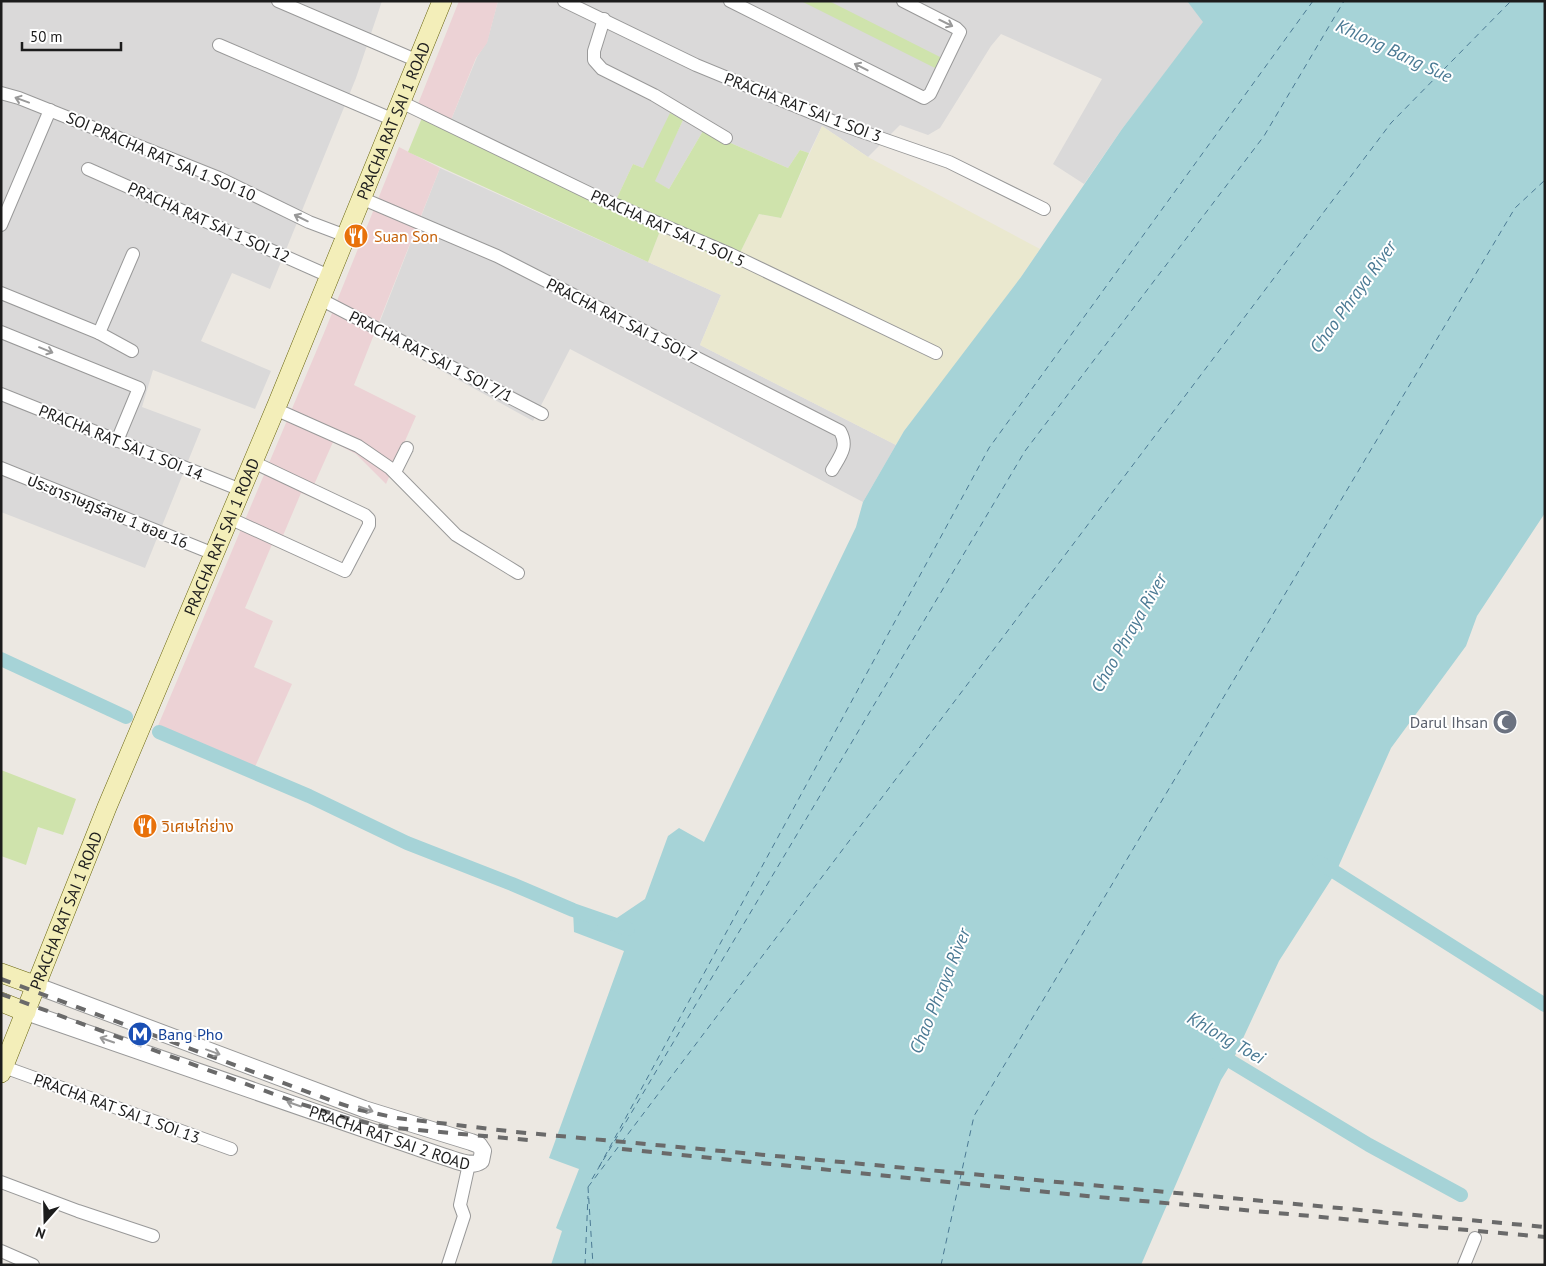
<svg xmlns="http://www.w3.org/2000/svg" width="1546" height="1266" font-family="'PT Sans','Noto Sans Thai',sans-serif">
  <rect width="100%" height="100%" fill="#ece8e2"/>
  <g fill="#dad9d9">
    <polygon points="1,1 382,1 356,78 270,289 232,273 201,341 271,371 255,409 153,370 142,407 201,429 145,568 1,512"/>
    <polygon points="498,1 1187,1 1204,22 1122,129 1084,184 1053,164 1102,79 1001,34 991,46 940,128 928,135 900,125 868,157 822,126 809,153 800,150 788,168 703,131 669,189 654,181 683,120 643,168 633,164 616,200 451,120 477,57 487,42"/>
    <polygon points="440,168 721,295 700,345 896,445 863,502 570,349 533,421 375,334"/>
  </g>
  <g fill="#ecd2d5">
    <polygon points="459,1 498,1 487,43 476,58 451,120 418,104"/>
    <polygon points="399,147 440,168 354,385 416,416 386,484 356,454 333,442 309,496 301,493 279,545 273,542 245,608 273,621 254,667 292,684 254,769 157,728 324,333"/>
  </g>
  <polygon fill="#eae8cf" points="822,126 868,157 1040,249 1021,277 955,365 904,431 896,445 700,345 721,295 648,262 660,231 734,265 759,214 781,218"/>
  <g fill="#cfe3ac">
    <polygon points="801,1 829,1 944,59 939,70"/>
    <polygon points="426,108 616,200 633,164 643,168 670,113 683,120 655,181 669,189 703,131 788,168 800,150 809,153 781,218 759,214 734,265 660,231 648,262 408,152"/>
    <polygon points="1,770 76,799 63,835 38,827 26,865 1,856"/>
  </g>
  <polygon fill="#a6d3d7" points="1187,1 1545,1 1545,513 1477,616 1466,646 1391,748 1336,872 1279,961 1232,1062 1221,1080 1141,1265 551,1265 562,1231 556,1228 579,1169 549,1158 624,951 574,932 573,910 581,918 608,924 645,899 668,836 679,828 704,842 856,527 863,502 904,431 1021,277 1122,129 1203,22"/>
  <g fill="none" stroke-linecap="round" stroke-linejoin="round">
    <g stroke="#a6d3d7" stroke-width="14">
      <polyline points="1,659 126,717"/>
      <polyline points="159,732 309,796 407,843 512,884 573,910 628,929"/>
      <polyline points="1319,862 1545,1005"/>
      <polyline points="1217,1053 1369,1145 1461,1195"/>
    </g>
    <g stroke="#4b7a94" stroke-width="1" stroke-dasharray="6 5" stroke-linecap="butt">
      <polyline points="599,1167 989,448 1313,1"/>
      <polyline points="592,1179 1025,451 1264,136 1344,1"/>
      <polyline points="588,1187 1391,123 1511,1"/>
      <polyline points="588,1187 593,1265"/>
      <polyline points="585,1265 588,1196"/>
      <polyline points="941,1265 974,1116 1515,208 1545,180"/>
    </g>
    <defs>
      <g id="minor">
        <polyline points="278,1 418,61"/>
        <polyline points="564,1 696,65 837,123 949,162 1044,209"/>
        <polyline points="730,1 924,98 930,94 960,32 956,28 903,1"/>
        <polyline points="604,19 594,51 594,60 602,69 654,95 726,138"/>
        <polyline points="219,45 394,120"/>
        <polyline points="1,93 19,98 219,178 309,222 346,236"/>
        <polyline points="401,102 595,196 730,254 936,353"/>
        <polyline points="88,169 329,276"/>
        <path d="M 361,198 L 497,256 L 840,431 C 849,447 840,456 832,470"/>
        <polyline points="1,225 50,110"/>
        <polyline points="1,293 99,333 132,351"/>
        <polyline points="320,299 542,414"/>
        <polyline points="1,332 139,388 117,441"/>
        <polyline points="99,333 133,254"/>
        <polyline points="1,394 241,490"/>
        <polyline points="275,409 358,446 390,468 456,535 518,573"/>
        <polyline points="1,468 214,554"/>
        <polyline points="395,472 407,448"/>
        <polyline points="229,518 345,571 369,525 369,519 365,515 253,462"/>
        <polyline points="4,1067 231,1149"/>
        <polyline points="1,1182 78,1211 153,1236"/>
        <polyline points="1,1251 33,1265"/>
        <polyline points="448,1265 464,1216 460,1205 469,1164"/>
        <polyline points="1464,1265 1475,1238"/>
      </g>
      <g id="tertiary">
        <path id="s1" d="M 26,1012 L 445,1157 C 456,1160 471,1168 481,1161 L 483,1151 L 479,1145 L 471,1142 L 364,1109 L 37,986"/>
      </g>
      <g id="secondary">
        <polyline points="1,973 37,986"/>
        <polyline points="1,1002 26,1012"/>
        <path id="s2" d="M 1,1073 L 107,807 L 277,405 L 442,1"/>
      </g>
    </defs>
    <use href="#minor" stroke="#999" stroke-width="14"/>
    <use href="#tertiary" stroke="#999" stroke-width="18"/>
    <use href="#secondary" stroke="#68650e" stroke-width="20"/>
    <use href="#minor" stroke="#fff" stroke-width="12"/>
    <use href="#tertiary" stroke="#fff" stroke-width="16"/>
    <use href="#secondary" stroke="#f3eeb9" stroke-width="19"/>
    <g stroke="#6a6a6a" stroke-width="4" stroke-dasharray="10 10" stroke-linecap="butt">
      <polyline points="1,979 335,1102 360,1110 397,1118 516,1132 1545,1227"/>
      <polyline points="1,994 298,1103 350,1119 385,1127 528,1140"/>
      <polyline points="622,1149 1087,1196 1545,1237"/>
    </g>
  </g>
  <defs><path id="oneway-shaft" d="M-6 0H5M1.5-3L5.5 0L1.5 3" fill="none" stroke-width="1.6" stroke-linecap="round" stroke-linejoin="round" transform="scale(1.25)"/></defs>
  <g stroke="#999">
    <use href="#oneway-shaft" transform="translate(946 23) rotate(26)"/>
    <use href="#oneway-shaft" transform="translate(861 67) rotate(-153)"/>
    <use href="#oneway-shaft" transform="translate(22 100) rotate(-160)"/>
    <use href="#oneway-shaft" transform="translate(301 218) rotate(-154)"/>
    <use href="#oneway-shaft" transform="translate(46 350) rotate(22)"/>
    <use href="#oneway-shaft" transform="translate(107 1040) rotate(-161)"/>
    <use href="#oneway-shaft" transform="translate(213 1052) rotate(20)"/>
    <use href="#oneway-shaft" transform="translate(294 1104) rotate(-161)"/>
    <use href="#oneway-shaft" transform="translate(366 1109) rotate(19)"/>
  </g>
  <defs>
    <symbol id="restaurant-disc" viewBox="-11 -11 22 22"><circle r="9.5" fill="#e8710a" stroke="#fff"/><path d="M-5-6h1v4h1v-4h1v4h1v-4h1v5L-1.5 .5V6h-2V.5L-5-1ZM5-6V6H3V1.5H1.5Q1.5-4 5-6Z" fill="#fff"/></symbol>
    <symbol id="mosque-disc" viewBox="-11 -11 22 22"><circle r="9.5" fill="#6b7280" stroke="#fff"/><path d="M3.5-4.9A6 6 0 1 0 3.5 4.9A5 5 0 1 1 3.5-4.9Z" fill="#fff"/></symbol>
    <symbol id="metro-disc" viewBox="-11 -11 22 22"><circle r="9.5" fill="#1a4fb4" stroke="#fff"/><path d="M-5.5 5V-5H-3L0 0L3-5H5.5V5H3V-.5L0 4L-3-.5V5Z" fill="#fff"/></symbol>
  </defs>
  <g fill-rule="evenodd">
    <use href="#restaurant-disc" x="342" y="222" width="28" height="28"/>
    <use href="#mosque-disc" x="1491" y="708" width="28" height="28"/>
    <use href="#restaurant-disc" x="131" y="812" width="28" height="28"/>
    <use href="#metro-disc" x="126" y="1020" width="28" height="28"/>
  </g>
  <g text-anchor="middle" stroke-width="4" stroke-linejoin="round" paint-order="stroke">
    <g font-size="16" fill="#1c1c1c" stroke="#fff">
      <text transform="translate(803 107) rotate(21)" y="6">PRACHA RAT SAI 1 SOI 3</text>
      <text dy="6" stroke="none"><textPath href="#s2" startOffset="1030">PRACHA RAT SAI 1 ROAD</textPath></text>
      <text transform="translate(161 156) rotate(23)" y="6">SOI PRACHA RAT SAI 1 SOI 10</text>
      <text transform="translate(209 222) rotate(24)" y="6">PRACHA RAT SAI 1 SOI 12</text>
      <text transform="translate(668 228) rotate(24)" y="6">PRACHA RAT SAI 1 SOI 5</text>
      <text transform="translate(622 320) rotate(27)" y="6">PRACHA RAT SAI 1 SOI 7</text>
      <text transform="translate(431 356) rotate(27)" y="6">PRACHA RAT SAI 1 SOI 7/1</text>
      <text transform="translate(121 442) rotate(22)" y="6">PRACHA RAT SAI 1 SOI 14</text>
      <text transform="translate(108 511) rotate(22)" y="6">ประชาราษฎร์สาย 1 ซอย 16</text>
      <text dy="6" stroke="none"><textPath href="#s2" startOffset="580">PRACHA RAT SAI 1 ROAD</textPath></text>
      <text dy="6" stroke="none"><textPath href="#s2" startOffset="175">PRACHA RAT SAI 1 ROAD</textPath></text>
      <text transform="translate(117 1108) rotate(20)" y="6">PRACHA RAT SAI 1 SOI 13</text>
      <text dy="6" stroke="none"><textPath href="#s1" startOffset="385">PRACHA RAT SAI 2 ROAD</textPath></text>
    </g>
    <g font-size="16" fill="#c56008" stroke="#fff" text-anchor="start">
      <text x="374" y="242">Suan Son</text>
      <text x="162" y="832">วิเศษไก่ย่าง</text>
    </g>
    <g font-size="16" fill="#5b616d" stroke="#fff" text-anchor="end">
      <text x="1488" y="728">Darul Ihsan</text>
    </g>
    <g font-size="16" fill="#164399" stroke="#fff" text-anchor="start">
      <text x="158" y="1040">Bang Pho</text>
    </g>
    <g font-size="18" font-style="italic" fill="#4b7a94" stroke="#fff">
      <text transform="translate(1394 51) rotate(25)" y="6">Khlong Bang Sue</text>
      <text transform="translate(1353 297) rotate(-54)" y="6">Chao Phraya River</text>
      <text transform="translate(1129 633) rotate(-60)" y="6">Chao Phraya River</text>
      <text transform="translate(940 991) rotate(-68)" y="6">Chao Phraya River</text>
      <text transform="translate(1226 1038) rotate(30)" y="6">Khlong Toei</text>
    </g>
  </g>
  <rect width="1546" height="1266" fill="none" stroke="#1c1c1c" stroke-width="5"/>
  <g transform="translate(45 1221) rotate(200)" stroke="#ffffff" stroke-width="4" paint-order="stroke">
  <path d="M0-4L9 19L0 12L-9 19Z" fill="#1c1c1c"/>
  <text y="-8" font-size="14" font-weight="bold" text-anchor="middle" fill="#1c1c1c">N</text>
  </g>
  <path d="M22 42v8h99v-8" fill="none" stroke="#1c1c1c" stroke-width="2.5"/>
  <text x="30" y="42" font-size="15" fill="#1c1c1c" stroke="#ffffff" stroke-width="4" paint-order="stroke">50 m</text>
</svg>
